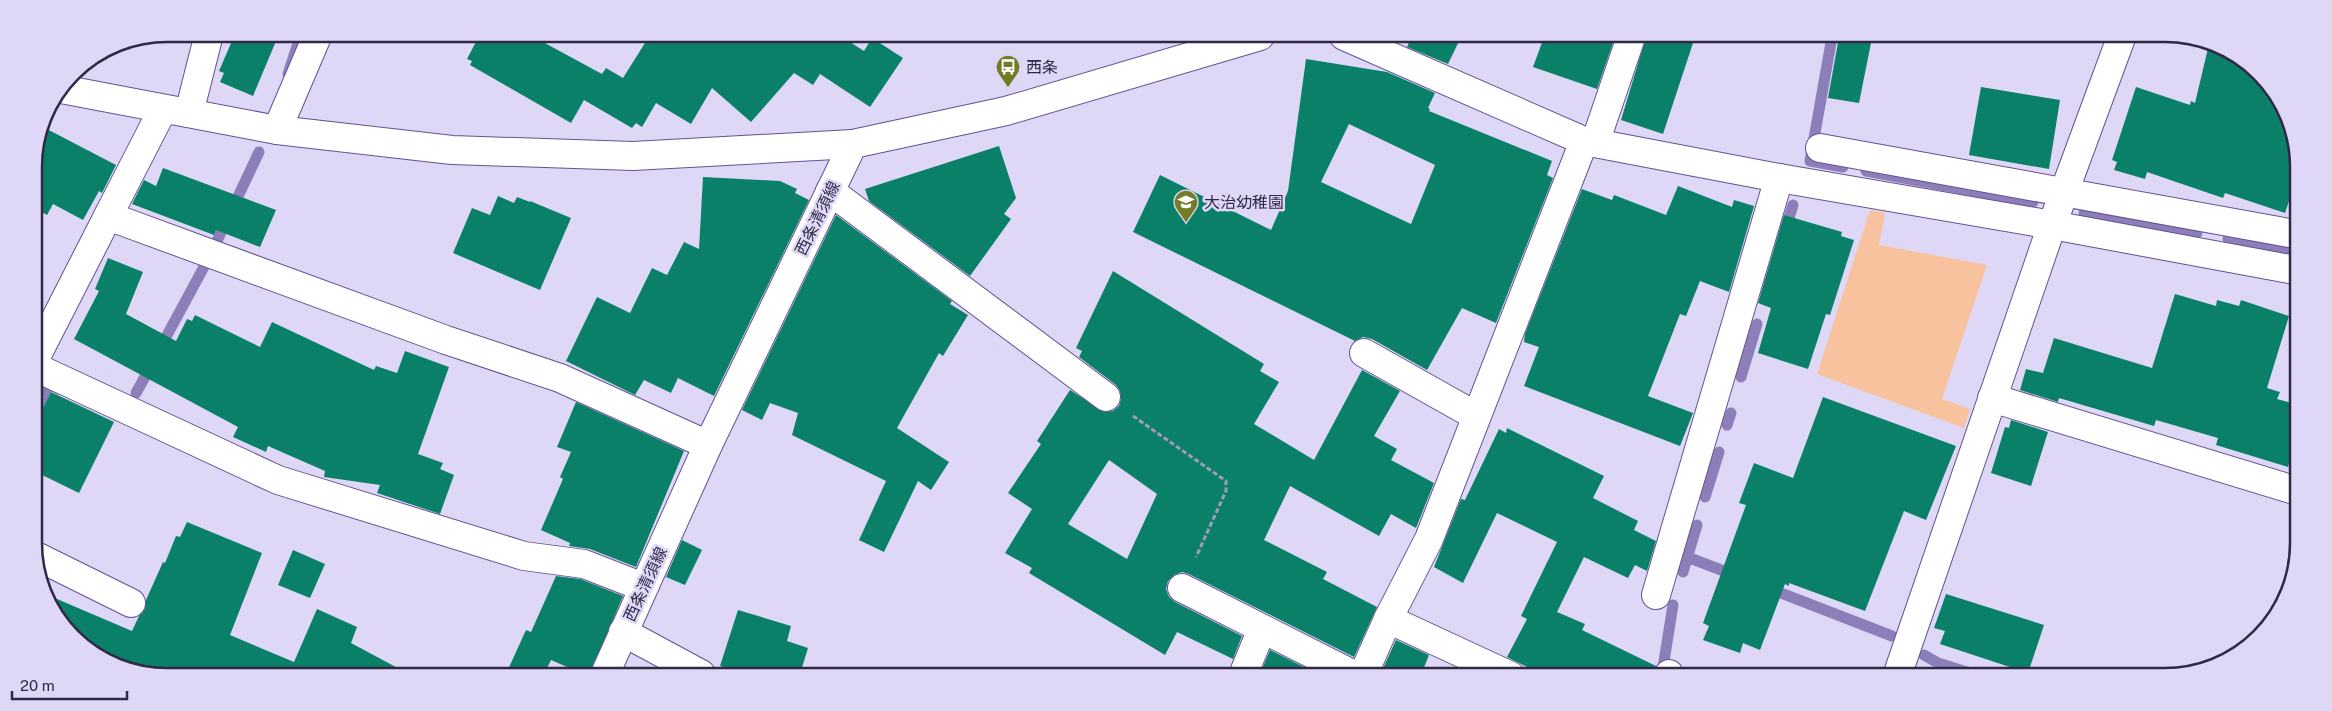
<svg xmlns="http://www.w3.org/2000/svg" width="2332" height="711" font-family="'Public Sans','Noto Sans JP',sans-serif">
  <rect width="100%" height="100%" fill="#ded8f6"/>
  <polygon fill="#f9c29e" points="1870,210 1885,213 1879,245 1987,265 1942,399 1970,409 1964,428 1817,374"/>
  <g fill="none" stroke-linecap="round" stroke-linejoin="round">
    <g stroke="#8c7fb9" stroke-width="11">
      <polyline points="1832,37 1810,161 1843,167"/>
      <polyline points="288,74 301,34"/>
      <polyline points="1866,171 2033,202"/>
      <polyline points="2084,213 2197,233"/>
      <polyline points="1785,231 1793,205"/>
      <polyline points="2228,239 2295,251"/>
      <polyline points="217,241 259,152"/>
      <polyline points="159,350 205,265"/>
      <polyline points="1741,377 1757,324"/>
      <polyline points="136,393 152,364"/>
      <polyline points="35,411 49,384 59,389"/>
      <polyline points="1727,425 1731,413"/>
      <polyline points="1705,497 1719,452"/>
      <polyline points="1687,557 1737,576"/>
      <polyline points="1683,572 1697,525"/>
      <polyline points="1768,588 1892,636"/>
      <polyline points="1924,655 1938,663 1983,677"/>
      <polyline points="1662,674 1673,605"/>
    </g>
  </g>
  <g fill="#0b8069" fill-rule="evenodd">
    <polygon points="235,34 279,34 253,96 220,82 224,73 219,71"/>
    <polygon points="480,34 530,35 602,74 606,68 623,78 650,35 839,35 864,51 872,38 903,58 870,107 820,74 813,85 794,73 751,122 712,88 691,124 656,103 642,127 636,123 632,128 584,100 571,123 470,65 472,61 467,59"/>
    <polygon points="1412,36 1436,37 1461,37 1448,64 1407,47"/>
    <polygon points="1544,37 1615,37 1597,89 1533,67"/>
    <polygon points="1646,37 1695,37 1663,134 1621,120"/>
    <polygon points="1839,37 1872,38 1859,103 1828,98"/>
    <polygon points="2209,44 2259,73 2296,142 2296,180 2285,213 2225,193 2223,198 2147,172 2145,179 2114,170 2117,162 2112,160 2136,87 2190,105 2191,101 2195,103"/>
    <path d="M 1306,59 L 1387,72 L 1435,93 L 1428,108 L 1430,109 L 1429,111 L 1552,161 L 1547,175 L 1553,178 L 1496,323 L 1462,308 L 1427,370 L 1372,339 L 1363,337 L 1355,341 L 1133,232 L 1160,175 L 1271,230 L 1288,191 ZM 1349,124 L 1435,165 L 1411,224 L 1321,182 Z"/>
    <polygon points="1981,87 2060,100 2049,169 1969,155"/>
    <polygon points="43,127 116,165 102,193 99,191 83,220 53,204 47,215 34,208 34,159"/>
    <polygon points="999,146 1016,198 1004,214 1011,219 970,276 869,201 865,189"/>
    <polygon points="163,168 276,210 260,247 216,230 214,235 132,204 144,180 156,186"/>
    <polygon points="703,177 780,181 797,189 795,193 809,200 714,396 678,378 671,393 644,380 635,395 566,361 597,297 630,313 652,268 667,275 684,242 699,249"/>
    <polygon points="1678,186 1732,207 1734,200 1754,206 1729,292 1700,281 1686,316 1680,314 1648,396 1693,413 1680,446 1524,386 1539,347 1524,342 1525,334 1582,189 1612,200 1614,195 1666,215"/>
    <polygon points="498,196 514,203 517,197 530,202 530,201 571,218 540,290 453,253 472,208 490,215"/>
    <polygon points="836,215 952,301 950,304 968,315 943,356 939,353 897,428 949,462 931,490 918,481 884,552 859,540 886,481 792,435 798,413 770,403 762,420 742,410"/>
    <polygon points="1784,215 1842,232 1841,236 1854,240 1830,315 1826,314 1808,369 1758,353 1771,308 1758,303"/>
    <polygon points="108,258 143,272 126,314 176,341 187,319 192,321 195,315 260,347 272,322 374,370 376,366 397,373 405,351 449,367 418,454 443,463 440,469 454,475 440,514 377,493 380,485 324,477 325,471 268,446 266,452 233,437 238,427 74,339 99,291 95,289"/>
    <path d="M 1113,271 L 1264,364 L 1260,371 L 1279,382 L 1254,424 L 1314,460 L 1362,370 L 1400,391 L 1374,436 L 1397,449 L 1391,460 L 1434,483 L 1416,528 L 1391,514 L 1379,536 L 1290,486 L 1264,540 L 1327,572 L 1323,579 L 1377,607 L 1354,657 L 1189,574 L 1182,572 L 1174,575 L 1168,581 L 1166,589 L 1169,597 L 1175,602 L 1242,636 L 1233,659 L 1177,632 L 1165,655 L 1029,573 L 1032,568 L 1005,553 L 1032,509 L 1008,493 L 1041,444 L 1037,441 L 1070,390 L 1104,412 L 1113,411 L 1119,406 L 1121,399 L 1120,391 L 1116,385 L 1079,357 L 1082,351 L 1076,348 ZM 1109,460 L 1157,494 L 1127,559 L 1068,524 Z"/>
    <polygon points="2175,294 2216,306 2217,300 2239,306 2241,300 2289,316 2267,388 2280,392 2277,399 2295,404 2294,447 2288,467 2216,445 2218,438 2156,420 2154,426 2059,398 2058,402 2020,390 2026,369 2043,373 2054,338 2152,368"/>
    <polygon points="51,392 114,422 79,493 36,472 35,423"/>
    <polygon points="1823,397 1956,446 1926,520 1904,511 1865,611 1789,583 1789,586 1785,584 1760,650 1743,643 1740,653 1703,640 1709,626 1703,623 1746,505 1739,503 1754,463 1793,478"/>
    <polygon points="576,402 684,451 636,567 590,549 569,546 570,543 541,530 563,479 560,477 571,452 557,447"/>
    <polygon points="2011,420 2048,432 2031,486 1991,473 2005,427 2009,428"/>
    <polygon points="1507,428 1604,476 1593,498 1638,521 1634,530 1656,541 1647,571 1635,565 1628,578 1584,557 1557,612 1585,624 1582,630 1656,666 1653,676 1545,676 1507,657 1527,619 1521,616 1557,542 1497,513 1463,583 1434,567 1461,499 1465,500 1499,429 1506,433"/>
    <polygon points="187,522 262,553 230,635 294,662 317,609 357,627 351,643 407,673 133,673 67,632 50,596 132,631 139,616 145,609 146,600 163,562 165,563 176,536 180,537"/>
    <polygon points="682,540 702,550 685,585 666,577"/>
    <polygon points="293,550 325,564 310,598 278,585"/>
    <polygon points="556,576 580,579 623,596 590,674 583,674 551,660 544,674 506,674 526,630 531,632"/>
    <polygon points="1946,594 2044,625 2028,673 1940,644 1945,631 1934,628"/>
    <polygon points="738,610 791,626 787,641 808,648 800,674 746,674 720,666"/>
    <polygon points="1396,640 1429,655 1421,675 1380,675"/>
    <polygon points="1270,650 1320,675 1262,675 1260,674"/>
  </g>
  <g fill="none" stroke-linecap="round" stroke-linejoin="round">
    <defs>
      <g id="minor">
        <polyline points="1344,36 1584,141 1779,178 2052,225 2295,270"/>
        <polyline points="61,89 277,130 452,150 633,156 853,144"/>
        <polyline points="189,113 209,34"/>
        <polyline points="277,130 318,34"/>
        <polyline points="1595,143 1631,37"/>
        <polyline points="1820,148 2295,234"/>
        <polyline points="830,191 1106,397"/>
        <polyline points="108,216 163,109"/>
        <polyline points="1364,353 1476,416"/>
        <polyline points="35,359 108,216 446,340 560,378 708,445"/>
        <polyline points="35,367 278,480 524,556 584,564 643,587"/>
        <polyline points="1992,398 2294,490"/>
        <polyline points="36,556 131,603"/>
        <polyline points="1182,588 1354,675"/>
        <polyline points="1656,595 1779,178"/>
        <polyline points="1388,619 1511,676"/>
        <polyline points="623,632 701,674"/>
        <polyline points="1243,675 1262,629"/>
        <polyline points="1363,675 1388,619 1429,539 1584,141"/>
        <polyline points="1668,676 1669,674"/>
        <polyline points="1897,676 2052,225 2121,38"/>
      </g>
      <polyline id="major" points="605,674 708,445 853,144 1006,111 1260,36"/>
    </defs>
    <use href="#minor" stroke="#635294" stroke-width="30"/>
    <use href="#major" stroke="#635294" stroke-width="30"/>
    <polyline stroke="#a29bb9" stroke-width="3" stroke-dasharray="5 2.5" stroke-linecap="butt" points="1133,416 1226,481 1226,491 1196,557"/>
    <use href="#minor" stroke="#fff" stroke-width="28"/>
    <use href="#major" stroke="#fff" stroke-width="28"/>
  </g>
  <defs>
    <symbol id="bus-pin" viewBox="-11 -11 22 30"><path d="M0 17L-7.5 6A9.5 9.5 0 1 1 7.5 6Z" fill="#757c27" stroke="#ded8f6"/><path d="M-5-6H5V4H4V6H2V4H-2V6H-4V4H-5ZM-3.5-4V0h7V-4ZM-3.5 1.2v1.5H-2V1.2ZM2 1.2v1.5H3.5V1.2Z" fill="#fff"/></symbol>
    <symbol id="school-pin" viewBox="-11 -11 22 30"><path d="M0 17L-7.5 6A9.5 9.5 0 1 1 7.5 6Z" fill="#757c27" stroke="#ded8f6"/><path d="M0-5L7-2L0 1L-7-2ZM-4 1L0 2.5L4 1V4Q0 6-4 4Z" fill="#fff"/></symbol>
  </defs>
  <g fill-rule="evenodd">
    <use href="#bus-pin" x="994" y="53" width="28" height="38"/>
    <use href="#school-pin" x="1172" y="188" width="28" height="38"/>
  </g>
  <g text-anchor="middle" stroke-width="5" stroke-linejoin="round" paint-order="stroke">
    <g font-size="16" fill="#302946" stroke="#ded8f6" text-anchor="start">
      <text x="1026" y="73">西条</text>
      <text x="1204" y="208">大治幼稚園</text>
    </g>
    <g font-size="16" fill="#302946" stroke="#ded8f6">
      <text transform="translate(817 218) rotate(-64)" y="6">西条清須線</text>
      <text transform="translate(645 584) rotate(-65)" y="6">西条清須線</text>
    </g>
  </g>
  <path d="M0 0H2332V711H0ZM167 42H2165A125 125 0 0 1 2290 167V543A125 125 0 0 1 2165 668H167A125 125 0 0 1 42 543V167A125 125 0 0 1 167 42Z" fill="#ded8f6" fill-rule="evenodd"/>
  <path fill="none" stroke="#302946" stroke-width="2.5" d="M167 42H2165A125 125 0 0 1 2290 167V543A125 125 0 0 1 2165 668H167A125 125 0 0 1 42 543V167A125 125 0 0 1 167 42Z"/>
  <path d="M12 691v8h115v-8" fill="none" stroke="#302946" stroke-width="2.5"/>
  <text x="20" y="691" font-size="15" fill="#302946" stroke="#ded8f6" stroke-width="4" paint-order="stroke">20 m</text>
</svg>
